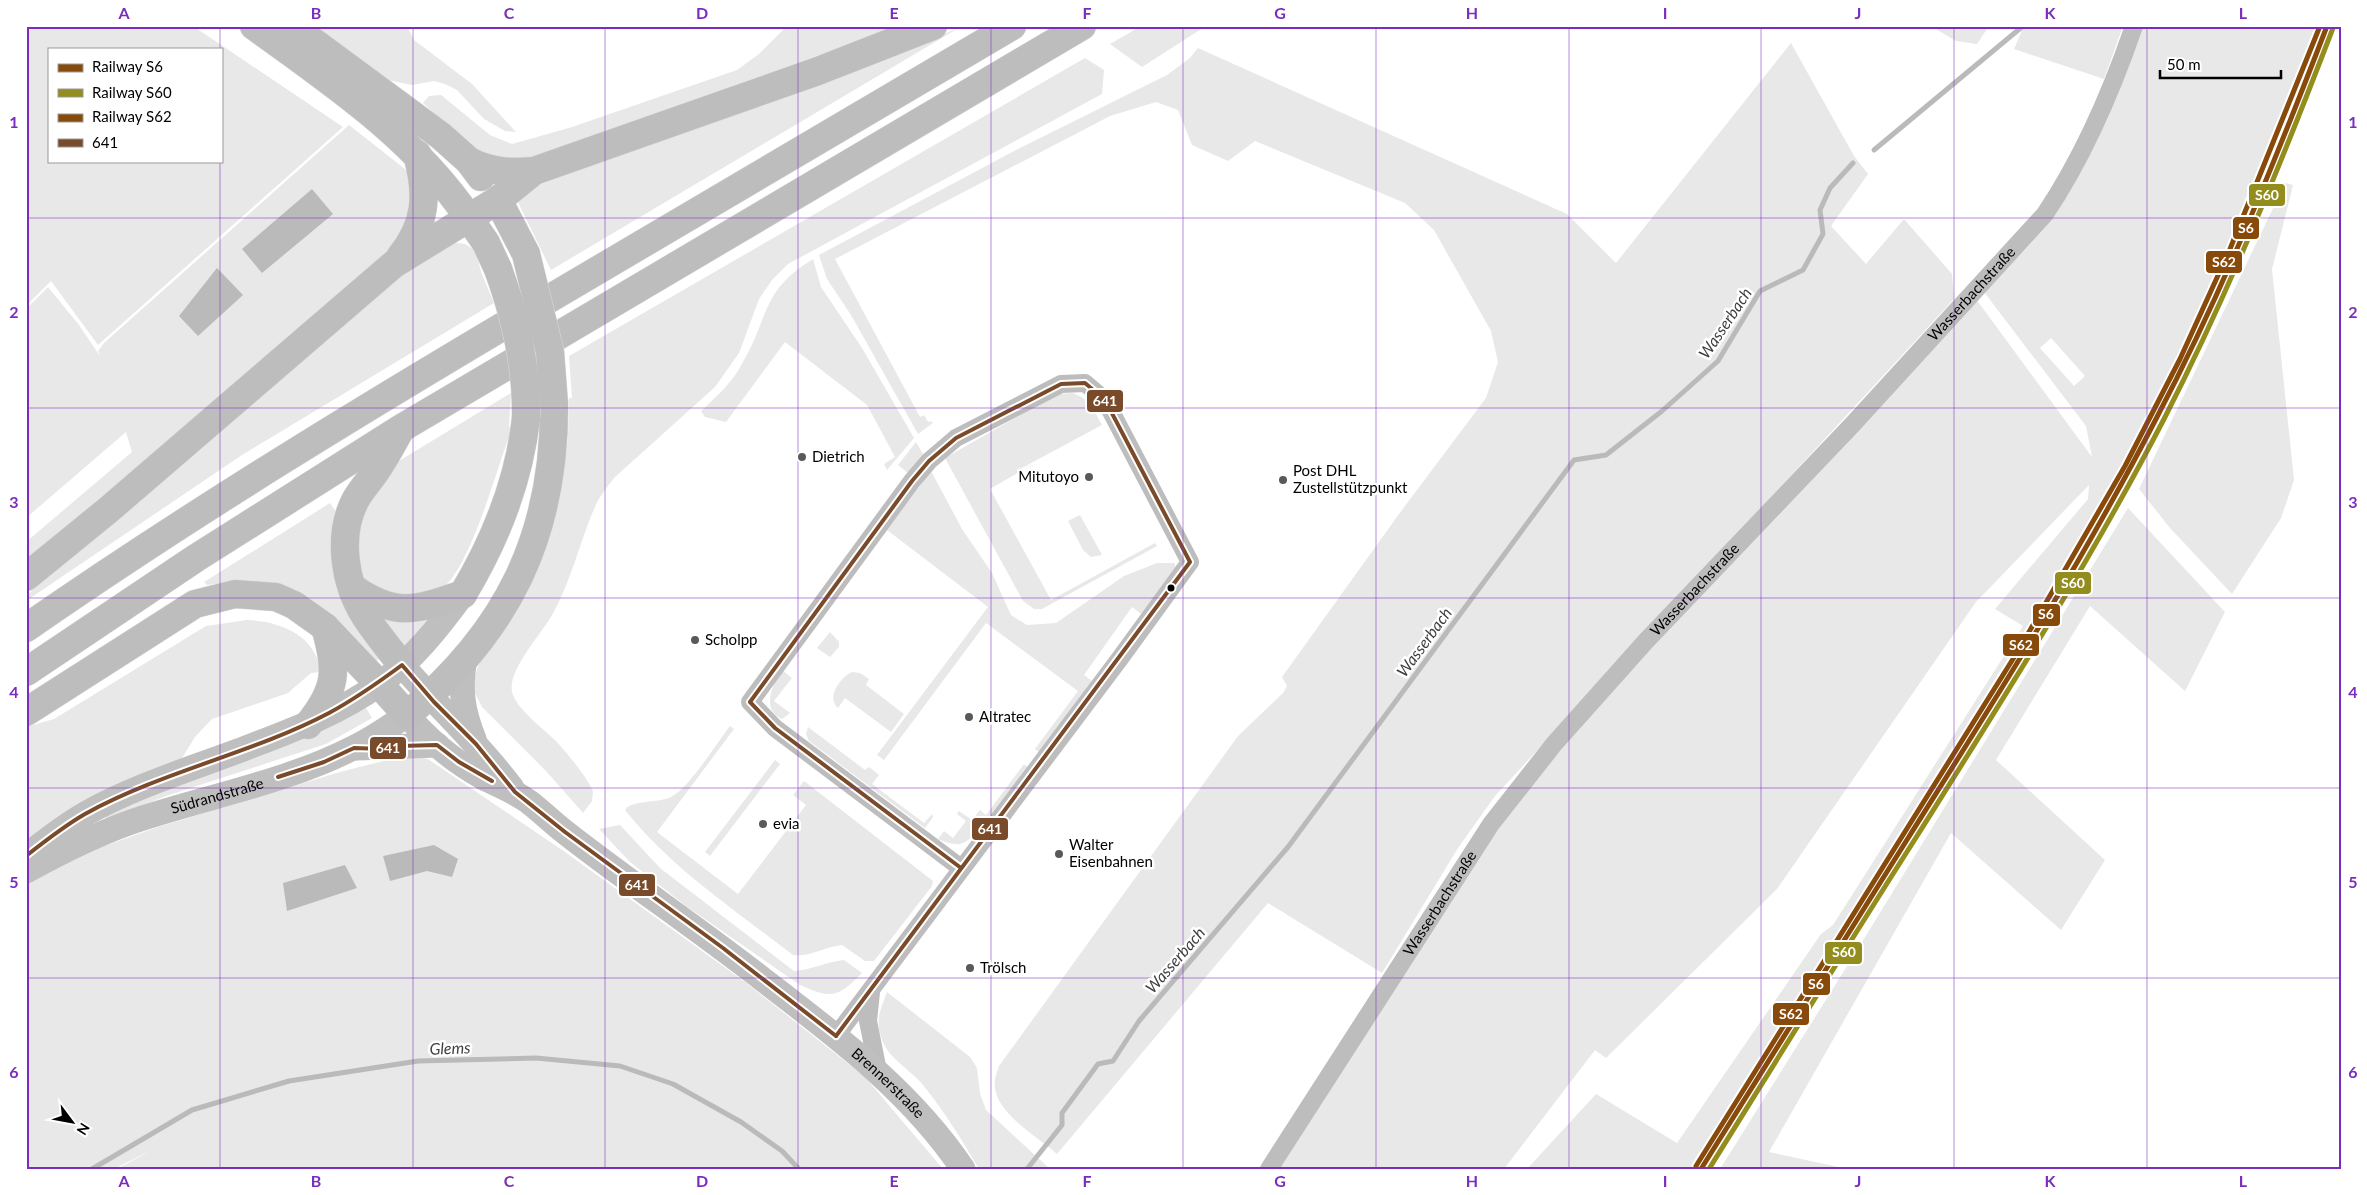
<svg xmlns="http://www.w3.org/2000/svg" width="2367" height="1195" font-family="Lato,sans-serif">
  <rect width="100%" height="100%" fill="#fff"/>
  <g fill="#e8e8e8" fill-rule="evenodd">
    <path d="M 26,26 L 193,26 L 343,127 L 98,345 L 51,281 L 26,306 ZM 49,49 L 221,49 L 221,161 L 49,161 Z"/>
    <polygon points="309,26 407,26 414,40 472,84 516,132 505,131 484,119 457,90 445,84 434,81 412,85 383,79"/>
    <polygon points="787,26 901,26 514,164 478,152 423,103 429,96 441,95 490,135 512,144 572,127 737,70 759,54"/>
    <polygon points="1141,26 1206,26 1142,67 1110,44"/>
    <polygon points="1931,26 1989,26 1977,44 1956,41"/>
    <polygon points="2024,26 2123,26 2104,79 2014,49"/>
    <path d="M 2141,26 L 2318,26 L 2246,210 L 2196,323 L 2092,527 L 2015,656 L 1695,1169 L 1527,1169 L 1596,1094 L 1677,1143 L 1821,934 L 1833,925 L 2023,626 L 1995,609 L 2088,499 L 2089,485 L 1976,602 L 1777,889 L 1606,1058 L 1595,1050 L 1504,1169 L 1276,1169 L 1464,878 L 1544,764 L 1733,556 L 1976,299 L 2092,457 L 2086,426 L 1984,292 L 2047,223 ZM 2051,338 L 2085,376 L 2074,386 L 2040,348 Z"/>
    <polygon points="957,29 551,270 514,194"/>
    <path d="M 1791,43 L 1854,156 L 1868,174 L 1831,226 L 1866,264 L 1904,219 L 1952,274 L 1954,299 L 1495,796 L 1458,848 L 1382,973 L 1268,903 L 1057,1154 C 1038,1137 991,1111 995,1081 C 995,1076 998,1070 999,1066 L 1238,736 L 1283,693 L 1287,686 L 1282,677 L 1399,514 L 1486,398 L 1498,362 L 1491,331 L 1434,230 L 1405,203 L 1255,141 L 1228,161 L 1192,145 L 1178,110 L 1156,102 L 1110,116 L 835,259 L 920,417 L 924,415 L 928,422 L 931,421 L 933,423 L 918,434 L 851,315 L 827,279 L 819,255 L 1016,150 L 1167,75 L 1190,58 L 1198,48 L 1567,214 L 1616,263 Z"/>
    <path d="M 1085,58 L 1104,70 L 1102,94 L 788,264 L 772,280 L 759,299 L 739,353 L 715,387 L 615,477 C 607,487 599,497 594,509 C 579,544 571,582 552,615 C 542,634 504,673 513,695 C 519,711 544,729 557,742 C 570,757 584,773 593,791 L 592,801 L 583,813 L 546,771 L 482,707 L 474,691 L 473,683 L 477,669 L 561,488 L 568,438 L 569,398 L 572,398 L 569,356 Z"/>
    <path d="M 349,125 L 405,169 C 423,194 409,217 401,242 L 26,567 L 26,542 L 132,452 L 118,406 L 126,432 L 26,518 L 26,309 L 48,287 L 79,325 L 100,356 L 98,351 L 104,343 Z"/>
    <polygon points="2285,183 2293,185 2272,269 2294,480 2281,518 2232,594 2170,528 2139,489"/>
    <polygon points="448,242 465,244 476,251 481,272 494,303 242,455 26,601 26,596 399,277"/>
    <path d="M 813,259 L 821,287 L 862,348 L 914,438 L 887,470 L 884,464 L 895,457 L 867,405 L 785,342 L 726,422 L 705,417 L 701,411 C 717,396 733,382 743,362 C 770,315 761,291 813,259 Z"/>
    <path d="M 511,393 L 509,427 L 513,426 L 510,434 C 496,471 472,562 444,587 C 436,594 423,598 414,602 L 364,584 L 354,559 L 364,501 L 394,464 Z"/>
    <path d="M 1072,393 C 1089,398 1094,410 1102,425 L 1020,469 L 1021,471 L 990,489 L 1051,600 L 1155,543 L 1157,546 L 1042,609 L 1034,609 L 1023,601 L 945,458 L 1043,402 L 1060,394 Z"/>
    <polygon points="916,442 923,454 908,473 898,465"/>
    <polygon points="931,471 962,529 992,573 1011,615 1027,625 1056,623 1124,576 1157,563 1175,563 1175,568 1141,614 1132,607 1084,675 1092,681 1039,752 1035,749 1078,691 986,623 884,760 877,755 988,607 887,530"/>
    <polygon points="330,503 341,519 383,656 376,661 325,610 307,597 225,583 207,585 204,582"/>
    <polygon points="2128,508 2225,612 2185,691 2090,606 1996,760 2105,860 2061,930 1951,833 1769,1152 1848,1169 1720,1169 1859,947"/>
    <polygon points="1080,515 1102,555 1091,557 1083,550 1068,521"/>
    <polygon points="369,608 433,618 401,654"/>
    <path d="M 247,620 C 279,621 317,635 320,672 L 311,673 L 288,693 L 212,719 L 195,737 L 182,758 L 26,849 L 26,727 L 54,719 L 206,626 Z"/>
    <polygon points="830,632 839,642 839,647 830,657 817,648"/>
    <path d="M 782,670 L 792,678 L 774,701 L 790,713 L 782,719 C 760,709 773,684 782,670 Z"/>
    <path d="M 852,672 L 860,673 L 869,679 L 866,685 L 904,714 L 891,732 L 845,698 L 838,708 C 826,697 840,678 852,672 Z"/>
    <polygon points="366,708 372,718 326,744 166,796 107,820 104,815"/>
    <path d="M 730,726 L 734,729 L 657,832 L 738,894 L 806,805 L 793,795 L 804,781 L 933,881 L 932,886 L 874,961 L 865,961 L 842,945 C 825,947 810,957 793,955 C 734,909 672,869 625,810 C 631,800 659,803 671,797 C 690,787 716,744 730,726 Z"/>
    <polygon points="808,727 865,770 869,767 879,775 872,784 924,823 932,814 933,817 925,828 809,741 806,734"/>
    <polygon points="407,755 428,759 565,852 745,982 865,1077 943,1169 117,1169 154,1149 114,1169 26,1169 26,883 68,859 158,827 340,772"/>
    <polygon points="775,760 780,764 710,856 705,852"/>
    <path d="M 1024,764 L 1028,767 C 1015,784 978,841 960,844 C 952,845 945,842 938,839 L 944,831 L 953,838 L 966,821 L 957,814 L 959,811 L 972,820 L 980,810 L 986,815 Z"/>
    <path d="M 620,825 L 660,868 L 794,971 C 811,970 826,962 844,960 L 862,973 C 838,998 831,999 800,985 L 686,906 L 630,862 L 599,829 Z"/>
    <path d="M 887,992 L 970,1057 L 977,1068 L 980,1093 L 986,1110 L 1050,1169 L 979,1169 C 962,1140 944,1111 923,1085 C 911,1070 889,1059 882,1040 C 875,1020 880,1011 887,992 Z"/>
  </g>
  <g fill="#bababa">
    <polygon points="312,189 333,214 262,273 242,249"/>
    <polygon points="217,268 243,295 198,336 179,316"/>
    <polygon points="434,845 458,859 452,877 427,871 390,881 383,856"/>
    <polygon points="345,865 357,888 287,911 283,883"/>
  </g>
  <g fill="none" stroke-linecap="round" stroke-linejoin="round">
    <g stroke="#bababa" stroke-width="5">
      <polyline points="1874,150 2023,26"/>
      <polyline points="92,1169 192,1110 289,1081 418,1061 536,1058 620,1066 673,1084 741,1122 782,1151 799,1169"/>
      <polyline points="1027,1169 1062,1125 1062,1113 1098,1064 1113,1061 1139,1021 1288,847 1574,460 1606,455 1662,411 1718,361 1760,291 1803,270 1823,234 1820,210 1830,188 1853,163"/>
    </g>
    <defs>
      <g id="primary">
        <polyline points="498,200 526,254"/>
        <polyline points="468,217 486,243 498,269"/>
        <path d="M 463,594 C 496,539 519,482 526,418"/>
        <path d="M 379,684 L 407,715 C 508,631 555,535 554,404"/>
      </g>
      <g id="highway">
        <path d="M 254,26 C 331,82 414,137 468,217"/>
        <polyline points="292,26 441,136 469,161 481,177"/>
        <path d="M 469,161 C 491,172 510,173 534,171 L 818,71 L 933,26"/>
        <path d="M 400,257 C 427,224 428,194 417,154"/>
        <path d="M 399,432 C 393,443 387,454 380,465 C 373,477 363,487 356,499 C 337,534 344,583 365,616 C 376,633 389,649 402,665"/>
        <polyline points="26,577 107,511 394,264 498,200 534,171"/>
        <path d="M 353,588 C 396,618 416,610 463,594"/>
        <path d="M 26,628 C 192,513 363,409 537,306 C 694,212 853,119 1012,26"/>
        <polyline points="26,672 196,558 400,429 1082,26"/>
        <polyline points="26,712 195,604 235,594 276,597 294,605 325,627 379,684"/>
        <path d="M 308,725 C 337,689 338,671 325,627"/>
      </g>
    </defs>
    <use href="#primary" stroke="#dbdbdb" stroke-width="29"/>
    <use href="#highway" stroke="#dbdbdb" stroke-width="29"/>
    <g stroke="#bdbdbd" stroke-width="18">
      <polyline points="871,992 868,1021 878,1071"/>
      <polyline points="836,1036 1121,657 1190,562 1105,400 1085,383 1061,384 956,438 929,461 912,481 750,702 775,728 961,868"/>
      <path id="s1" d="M 1269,1169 L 1491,824 L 1554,744 L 1646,641 L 1852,425 L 2045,214 C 2084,156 2111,93 2134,26"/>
    </g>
    <g stroke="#bfbfbf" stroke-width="25">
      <path d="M 465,659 C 459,689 463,712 474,739"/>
      <path d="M 402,665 C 438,707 479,744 512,788"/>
      <polyline points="357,748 437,745"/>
      <path d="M 26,856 C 45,841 64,826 85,814 C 133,787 187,770 238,751 C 287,732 336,715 378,685 C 412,661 439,627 463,594"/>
      <path id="s2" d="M 26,871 C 64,850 102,831 143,818 C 214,795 289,781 355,747 C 374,738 390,726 407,715 C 428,740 454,761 482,777 C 498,785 514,791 529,802 C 542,812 553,823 566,833 C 630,883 697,928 761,978 C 835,1035 910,1090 963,1169"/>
    </g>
    <use href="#primary" stroke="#bdbdbd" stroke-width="28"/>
    <use href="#highway" stroke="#bdbdbd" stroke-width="28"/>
    <defs>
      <g id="primary-bridge">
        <polyline points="526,254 550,352 554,404"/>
        <path d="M 498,269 C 516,318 527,366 526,418"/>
      </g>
    </defs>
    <use href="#primary-bridge" stroke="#dbdbdb" stroke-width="29" stroke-linecap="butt"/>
    <use href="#primary-bridge" stroke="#bdbdbd" stroke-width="28"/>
    <defs>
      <g id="bus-1">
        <polyline points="278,777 324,762 354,748 384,749 399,746 437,745 459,762 492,781"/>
        <path d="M 26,856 C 45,841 64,826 85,814 C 163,771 251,754 329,713 C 355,699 379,682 402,665 L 434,702 L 476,744 L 515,792 L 565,832 L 723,948 L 836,1036"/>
        <polyline points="836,1036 1190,562 1105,400 1085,383 1061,384 956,438 929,461 912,481 750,702 775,728 961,868"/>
      </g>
    </defs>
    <use href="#bus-1" stroke="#fff" stroke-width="8"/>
    <use href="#bus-1" stroke="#7a4b2a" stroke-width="4"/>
    <defs>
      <path id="rail-1" d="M 1701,1169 C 1771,1058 1840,946 1910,835 C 1996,698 2083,561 2157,417 C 2223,291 2276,159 2327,26"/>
      <path id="rail-2" d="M 1709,1169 C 1778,1058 1847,946 1917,836 C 2003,699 2090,562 2164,419 C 2229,292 2282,161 2333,28"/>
      <polyline id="rail-3" points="1696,1166 2018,651 2125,466 2180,359 2230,249 2320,26"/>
    </defs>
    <use href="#rail-1" stroke="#fff" stroke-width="9"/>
    <use href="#rail-2" stroke="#fff" stroke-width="9"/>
    <use href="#rail-3" stroke="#fff" stroke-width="9"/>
    <use href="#rail-1" stroke="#874a0a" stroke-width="5"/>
    <use href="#rail-2" stroke="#928d1d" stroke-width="5"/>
    <use href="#rail-3" stroke="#874a0a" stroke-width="5"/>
  </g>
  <path fill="none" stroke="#7b2cbf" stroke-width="1" stroke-opacity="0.55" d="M 220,26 L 220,49M 413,26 L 413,1169M 605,26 L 605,1169M 798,26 L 798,1169M 991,26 L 991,1169M 1183,26 L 1183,1169M 1376,26 L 1376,1169M 1569,26 L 1569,1169M 1761,26 L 1761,1169M 1954,26 L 1954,1169M 2147,26 L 2147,1169M 220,161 L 220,1169M 26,218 L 2341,218M 26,408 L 2341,408M 26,598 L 2341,598M 26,788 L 2341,788M 26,978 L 2341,978"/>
  <g fill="#595959" stroke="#fff" stroke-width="2">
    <circle cx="802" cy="457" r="5"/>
    <circle cx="1089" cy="477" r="5"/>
    <circle cx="1283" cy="480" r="5"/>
    <circle cx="695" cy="640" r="5"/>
    <circle cx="969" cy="717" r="5"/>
    <circle cx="763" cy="824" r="5"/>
    <circle cx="1059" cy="854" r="5"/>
    <circle cx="970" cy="968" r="5"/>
  </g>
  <circle fill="#000" stroke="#fff" stroke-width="2" cx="1171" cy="588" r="4.5"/>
  <g text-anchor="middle" stroke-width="5" stroke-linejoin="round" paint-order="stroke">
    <g font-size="15" fill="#000" stroke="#fff">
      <text dy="5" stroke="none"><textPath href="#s1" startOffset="1126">Wasserbachstraße</textPath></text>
      <text dy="5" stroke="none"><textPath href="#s1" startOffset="721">Wasserbachstraße</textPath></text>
      <text dy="5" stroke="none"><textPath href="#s2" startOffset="206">Südrandstraße</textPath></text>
      <text dy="5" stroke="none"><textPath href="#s1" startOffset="316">Wasserbachstraße</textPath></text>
      <text dy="5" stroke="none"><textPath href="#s2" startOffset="1021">Brennerstraße</textPath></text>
    </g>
    <g font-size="15" fill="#000" stroke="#fff" text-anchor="start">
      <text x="812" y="462">Dietrich</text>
      <text x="1293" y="476">Post DHL<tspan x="1293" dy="17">Zustellstützpunkt</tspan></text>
      <text x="1079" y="482" text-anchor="end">Mitutoyo</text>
      <text x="705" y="645">Scholpp</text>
      <text x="979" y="722">Altratec</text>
      <text x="773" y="829">evia</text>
      <text x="1069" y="850">Walter<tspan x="1069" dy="17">Eisenbahnen</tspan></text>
      <text x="980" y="973">Trölsch</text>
    </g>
    <g font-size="16" font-style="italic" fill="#3e3e3e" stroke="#fff">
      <text transform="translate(1725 323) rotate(-56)" y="6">Wasserbach</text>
      <text transform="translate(1424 642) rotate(-54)" y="6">Wasserbach</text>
      <text transform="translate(1175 960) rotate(-49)" y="6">Wasserbach</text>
      <text transform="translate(450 1048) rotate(-2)" y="6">Glems</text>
    </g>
  </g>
  <g stroke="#fff" stroke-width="2">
    <rect x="2248" y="183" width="38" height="24" rx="5" fill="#928d1d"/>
    <rect x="2232" y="216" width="28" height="24" rx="5" fill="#874a0a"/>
    <rect x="2205" y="250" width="38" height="24" rx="5" fill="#874a0a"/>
    <rect x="1086" y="389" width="38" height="24" rx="5" fill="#7a4b2a"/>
    <rect x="2054" y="571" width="38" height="24" rx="5" fill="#928d1d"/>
    <rect x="2032" y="603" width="29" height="24" rx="5" fill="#874a0a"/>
    <rect x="2002" y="633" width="38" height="24" rx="5" fill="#874a0a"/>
    <rect x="369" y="736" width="38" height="24" rx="5" fill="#7a4b2a"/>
    <rect x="971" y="817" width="38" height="24" rx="5" fill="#7a4b2a"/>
    <rect x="618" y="873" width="38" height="24" rx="5" fill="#7a4b2a"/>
    <rect x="1824" y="941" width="39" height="24" rx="5" fill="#928d1d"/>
    <rect x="1802" y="972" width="29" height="24" rx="5" fill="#874a0a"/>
    <rect x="1772" y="1002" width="38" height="24" rx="5" fill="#874a0a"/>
  </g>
  <g font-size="14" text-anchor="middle" font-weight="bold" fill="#fff">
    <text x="2267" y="200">S60</text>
    <text x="2246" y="233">S6</text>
    <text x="2224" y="267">S62</text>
    <text x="1105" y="406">641</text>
    <text x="2073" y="588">S60</text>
    <text x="2046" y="619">S6</text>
    <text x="2021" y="650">S62</text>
    <text x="388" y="753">641</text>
    <text x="990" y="834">641</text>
    <text x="637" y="890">641</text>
    <text x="1844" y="957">S60</text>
    <text x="1816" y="989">S6</text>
    <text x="1791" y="1019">S62</text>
  </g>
  <rect width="2367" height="1195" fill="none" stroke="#ffffff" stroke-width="55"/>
  <rect x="48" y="48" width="175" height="115" fill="#ffffff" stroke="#999999"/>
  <rect x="58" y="64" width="25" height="8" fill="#874a0a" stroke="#999999"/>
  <text x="92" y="72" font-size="15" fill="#000000">Railway S6</text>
  <rect x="58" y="89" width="25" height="8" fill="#928d1d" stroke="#999999"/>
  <text x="92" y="98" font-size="15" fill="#000000">Railway S60</text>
  <rect x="58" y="114" width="25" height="8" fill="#874a0a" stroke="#999999"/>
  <text x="92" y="122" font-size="15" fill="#000000">Railway S62</text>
  <rect x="58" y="139" width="25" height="8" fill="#7a4b2a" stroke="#999999"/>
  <text x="92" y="148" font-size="15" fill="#000000">641</text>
  <g transform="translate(72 1122) rotate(122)" stroke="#ffffff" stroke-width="4" paint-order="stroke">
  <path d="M0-4L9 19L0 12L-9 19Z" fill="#000000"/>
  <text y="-8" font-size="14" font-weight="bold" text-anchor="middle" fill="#000000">N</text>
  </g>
  <path d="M2160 70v8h121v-8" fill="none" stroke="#000000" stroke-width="2.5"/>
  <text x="2167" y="70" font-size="15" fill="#000000" stroke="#ffffff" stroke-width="4" paint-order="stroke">50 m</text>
  <rect x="28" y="28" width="2312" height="1140" fill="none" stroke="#7b2cbf" stroke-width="2"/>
  <g font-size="16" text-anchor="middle" font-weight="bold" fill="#7b2cbf">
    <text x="124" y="19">A</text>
    <text x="316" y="19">B</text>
    <text x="509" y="19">C</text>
    <text x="702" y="19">D</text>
    <text x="894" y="19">E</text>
    <text x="1087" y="19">F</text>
    <text x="1280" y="19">G</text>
    <text x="1472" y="19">H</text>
    <text x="1665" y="19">I</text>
    <text x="1858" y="19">J</text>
    <text x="2050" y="19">K</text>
    <text x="2243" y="19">L</text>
    <text x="14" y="128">1</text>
    <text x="2353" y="128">1</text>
    <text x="14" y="318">2</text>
    <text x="2353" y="318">2</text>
    <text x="14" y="508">3</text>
    <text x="2353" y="508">3</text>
    <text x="14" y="698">4</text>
    <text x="2353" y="698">4</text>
    <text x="14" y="888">5</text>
    <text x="2353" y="888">5</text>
    <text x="14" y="1078">6</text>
    <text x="2353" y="1078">6</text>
    <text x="124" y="1187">A</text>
    <text x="316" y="1187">B</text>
    <text x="509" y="1187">C</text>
    <text x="702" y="1187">D</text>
    <text x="894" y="1187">E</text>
    <text x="1087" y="1187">F</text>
    <text x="1280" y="1187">G</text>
    <text x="1472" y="1187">H</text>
    <text x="1665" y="1187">I</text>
    <text x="1858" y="1187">J</text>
    <text x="2050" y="1187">K</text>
    <text x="2243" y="1187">L</text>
  </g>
</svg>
